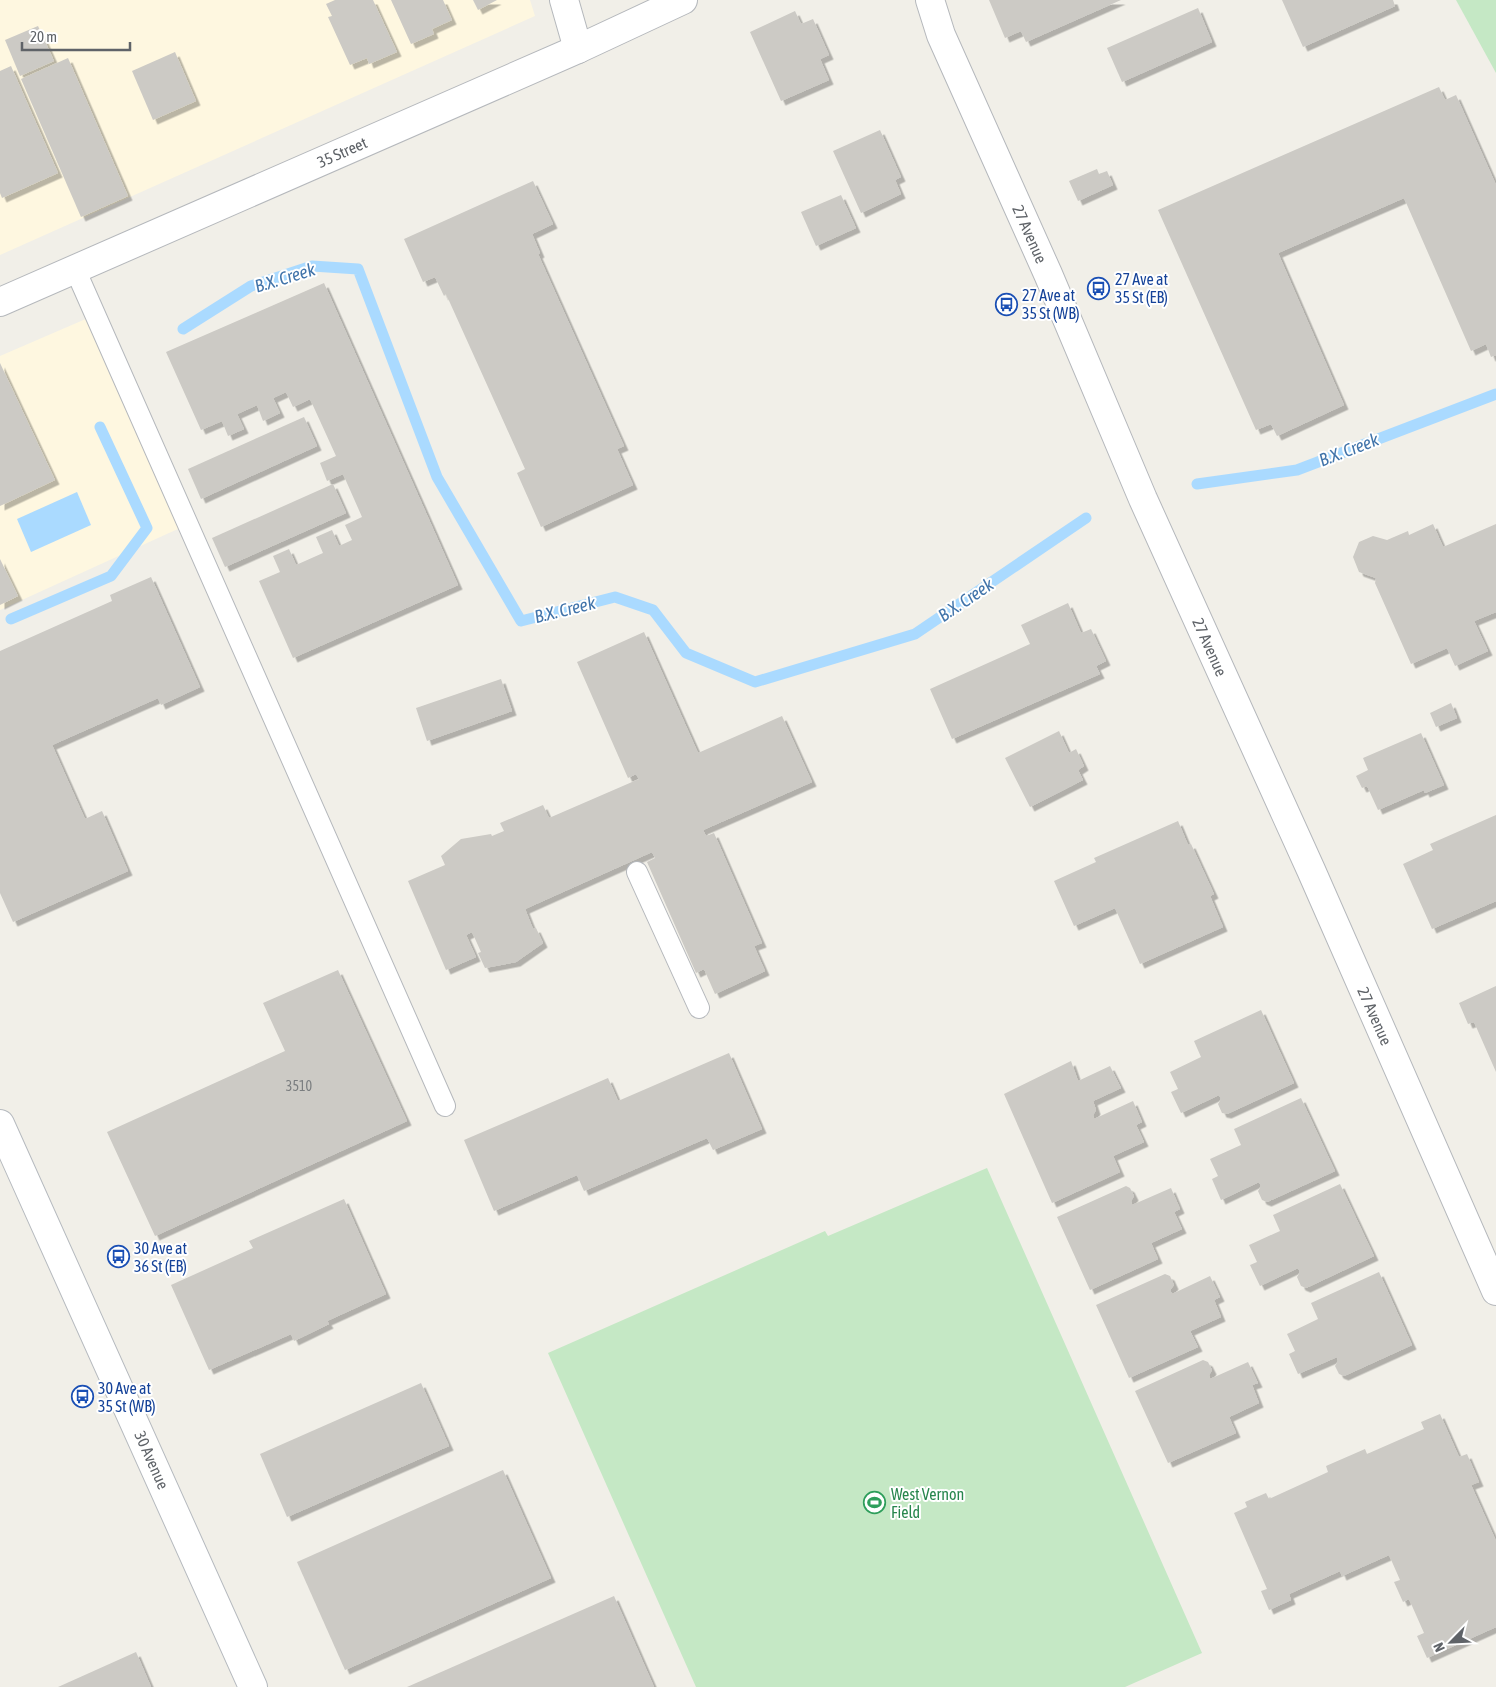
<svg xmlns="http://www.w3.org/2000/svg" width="1496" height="1687" font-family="'Asap Condensed',sans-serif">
  <defs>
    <filter id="shadow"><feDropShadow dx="4.5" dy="4.5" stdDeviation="0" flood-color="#0004"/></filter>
  </defs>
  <rect width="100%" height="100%" fill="#f1efe8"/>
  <g fill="#fef7e0">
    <polygon points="0,0 530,0 535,16 0,255"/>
    <polygon points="88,318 180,528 0,610 0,356"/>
  </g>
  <g fill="#c5e8c5">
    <polygon points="1456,0 1496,0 1496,73"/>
    <polygon points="987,1168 1202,1653 1125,1687 696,1687 548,1353 825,1231 828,1236"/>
  </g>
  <polygon fill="#aadaff" points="77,492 91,525 31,552 17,519"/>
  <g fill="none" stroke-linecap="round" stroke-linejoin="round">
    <g stroke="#aadaff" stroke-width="11">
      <polyline points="183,329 251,286 312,266 358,269 437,477 521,621 615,597 653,610 686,653 755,682 915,634 1086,518"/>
      <polyline points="1197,484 1297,470 1496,394"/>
      <polyline points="11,619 111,576 147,528 100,427"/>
    </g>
  </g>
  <g fill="#cccac5" filter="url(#shadow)">
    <polygon points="335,0 373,0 397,52 369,64 367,58 350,65 328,17 332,16 326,4"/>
    <polygon points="391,0 443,0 452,20 432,29 434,34 411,44"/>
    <polygon points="473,0 497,0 478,10"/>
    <polygon points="989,0 1121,0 1026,42 1021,31 1005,38"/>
    <polygon points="1282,0 1393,0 1395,6 1303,47"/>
    <polygon points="1198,8 1212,42 1122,82 1107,48"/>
    <polygon points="795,11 801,24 813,19 829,55 820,59 829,80 781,101 750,32"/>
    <polygon points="38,26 54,61 20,76 5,40"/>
    <polygon points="175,52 196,101 153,120 132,71"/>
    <polygon points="68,58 128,196 81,217 21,79"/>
    <polygon points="11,66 58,173 2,198 0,193 0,71"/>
    <polygon points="1439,87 1445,100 1456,95 1496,185 1496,355 1491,357 1486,344 1471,351 1404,198 1278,253 1344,405 1277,436 1271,424 1256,430 1158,210"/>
    <polygon points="880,130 901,177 895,180 901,194 861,213 833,151"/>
    <polygon points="1097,169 1099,174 1107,171 1113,185 1078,201 1069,181"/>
    <polygon points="533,181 553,224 532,234 540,253 538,254 624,446 617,449 633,485 541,527 517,473 525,469 446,294 444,296 435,277 423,282 404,239"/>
    <polygon points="841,195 856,228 816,246 801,212"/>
    <polygon points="324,283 458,585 293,658 259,581 280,572 273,556 289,549 296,565 323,553 316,537 332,530 339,546 352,540 345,525 362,517 343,474 327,481 320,463 336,456 310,399 293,407 286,392 273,398 280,413 263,421 257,405 237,414 244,429 228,436 222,421 201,430 166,352"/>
    <polygon points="0,363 55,480 0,506"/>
    <polygon points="304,417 317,446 201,499 188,469"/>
    <polygon points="333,484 346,513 225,567 212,538"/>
    <polygon points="1433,524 1443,547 1496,524 1496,612 1474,621 1488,651 1455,666 1447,648 1411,664 1375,583 1376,578 1359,572 1353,557 1359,542 1373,536 1387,540 1408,531 1409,535"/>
    <polygon points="0,559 18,596 0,605"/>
    <polygon points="151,577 200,687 161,705 158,698 52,745 85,819 102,811 128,871 13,922 0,893 0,651 112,601 110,595"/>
    <polygon points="1068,603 1081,633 1091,629 1106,661 1096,666 1100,674 952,739 930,689 1030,644 1021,625"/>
    <polygon points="644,632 698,753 782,716 812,782 703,830 706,836 714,833 762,943 754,946 765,971 715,994 704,969 696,973 647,862 655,858 652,852 525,909 533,929 536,928 543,943 516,962 485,968 478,953 481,952 472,932 466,935 476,957 446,970 408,881 445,865 441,856 461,839 491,834 492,836 504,831 500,823 543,805 549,818 639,779 636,774 628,778 577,662"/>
    <polygon points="501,679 512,711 427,741 416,708"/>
    <polygon points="1451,703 1457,718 1436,727 1430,713"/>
    <polygon points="1059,731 1069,753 1076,749 1084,766 1078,770 1083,780 1030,807 1005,758"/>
    <polygon points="1421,733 1444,785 1425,793 1424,790 1378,810 1367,786 1362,788 1356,776 1368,770 1363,758"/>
    <polygon points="1496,815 1496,901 1432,929 1403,864 1433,850 1430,844"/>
    <polygon points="1178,821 1188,845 1191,844 1214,894 1210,896 1223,927 1140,964 1115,908 1074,926 1054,881 1096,862 1094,858"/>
    <polygon points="338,970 407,1121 155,1236 107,1132 285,1051 263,1003"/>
    <polygon points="1496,986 1496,1072 1474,1022 1468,1024 1459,1003"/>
    <polygon points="1261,1010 1294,1083 1227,1114 1222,1113 1218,1104 1221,1099 1219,1095 1181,1113 1171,1092 1178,1089 1170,1072 1201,1057 1194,1041"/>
    <polygon points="729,1053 762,1129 713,1150 707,1138 584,1191 577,1175 494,1211 464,1140 608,1078 618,1101"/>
    <polygon points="1071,1061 1078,1081 1110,1066 1121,1088 1093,1101 1096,1110 1093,1115 1094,1119 1133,1101 1142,1122 1136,1125 1144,1142 1113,1156 1120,1172 1052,1203 1004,1094"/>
    <polygon points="1301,1098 1335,1171 1267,1202 1262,1200 1258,1191 1261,1186 1259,1182 1221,1200 1212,1179 1218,1176 1210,1159 1241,1145 1234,1129"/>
    <polygon points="1340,1184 1374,1256 1306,1288 1301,1286 1297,1277 1300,1272 1298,1268 1260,1286 1250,1265 1257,1262 1249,1245 1280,1231 1273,1215"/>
    <polygon points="1126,1186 1130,1188 1134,1196 1131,1201 1132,1205 1171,1188 1180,1209 1174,1212 1182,1229 1151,1243 1158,1259 1090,1290 1057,1217"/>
    <polygon points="344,1199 386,1294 327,1321 329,1324 294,1341 291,1334 209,1370 171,1285 253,1248 249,1241"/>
    <polygon points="1379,1272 1412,1345 1344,1376 1339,1374 1335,1366 1338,1361 1337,1357 1298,1374 1289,1354 1295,1351 1287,1334 1318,1319 1311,1303"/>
    <polygon points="1165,1274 1170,1276 1174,1285 1170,1290 1172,1294 1210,1276 1220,1297 1214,1300 1221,1317 1190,1331 1198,1347 1129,1378 1096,1305"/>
    <polygon points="1203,1360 1208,1362 1212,1370 1209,1375 1210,1379 1248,1362 1258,1383 1252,1385 1259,1403 1229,1417 1236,1433 1168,1463 1135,1391"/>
    <polygon points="421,1383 449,1446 287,1517 260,1454"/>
    <polygon points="1440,1414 1459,1457 1467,1454 1479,1482 1471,1485 1496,1541 1496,1627 1427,1658 1417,1636 1424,1633 1409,1599 1403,1602 1394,1582 1400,1580 1389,1555 1342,1576 1340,1571 1289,1594 1291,1600 1269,1610 1261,1591 1267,1589 1234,1513 1247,1507 1245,1502 1266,1493 1269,1499 1328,1472 1326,1466 1365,1449 1367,1454 1424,1429 1421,1422"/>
    <polygon points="503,1470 551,1578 345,1670 297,1562"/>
    <polygon points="614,1596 654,1687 407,1687"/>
    <polygon points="136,1652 151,1687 58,1687"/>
  </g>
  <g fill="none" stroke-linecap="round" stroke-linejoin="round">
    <defs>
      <g id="lane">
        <polyline points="75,269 445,1106"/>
        <polyline points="637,872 699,1008"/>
      </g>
      <g id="street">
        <polyline points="564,0 578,49"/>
        <polyline points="930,0 941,35 1048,274 1143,499 1311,870 1496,1291"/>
        <polyline points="0,302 578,49 683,0"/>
      </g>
      <polyline id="secondary" points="0,1124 253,1687"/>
    </defs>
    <use href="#lane" stroke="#b5b8bc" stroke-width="22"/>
    <use href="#street" stroke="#b5b8bc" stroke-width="30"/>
    <use href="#secondary" stroke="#b6babf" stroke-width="30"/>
    <use href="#lane" stroke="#fff" stroke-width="20"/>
    <use href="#street" stroke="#fff" stroke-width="28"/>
    <use href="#secondary" stroke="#fff" stroke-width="28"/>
  </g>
  <defs>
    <symbol id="bus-ring" viewBox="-11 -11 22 22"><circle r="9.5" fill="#fff" stroke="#1a4fb4" stroke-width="1.5"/><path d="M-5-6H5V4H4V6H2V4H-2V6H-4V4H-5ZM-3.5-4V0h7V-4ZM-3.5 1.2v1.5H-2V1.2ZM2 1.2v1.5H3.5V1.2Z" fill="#1a4fb4"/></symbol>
    <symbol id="stadium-ring" viewBox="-11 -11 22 22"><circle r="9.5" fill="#fff" stroke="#2e9e5b" stroke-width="1.5"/><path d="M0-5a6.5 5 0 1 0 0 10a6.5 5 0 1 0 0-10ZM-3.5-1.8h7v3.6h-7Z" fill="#2e9e5b"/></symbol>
  </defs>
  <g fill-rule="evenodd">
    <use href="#bus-ring" x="1086" y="276" width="25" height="25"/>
    <use href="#bus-ring" x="994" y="292" width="25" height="25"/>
    <use href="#bus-ring" x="106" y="1244" width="25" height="25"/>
    <use href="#bus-ring" x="70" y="1384" width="25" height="25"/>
    <use href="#stadium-ring" x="862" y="1490" width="25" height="25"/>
  </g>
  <g text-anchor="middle" stroke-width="4" stroke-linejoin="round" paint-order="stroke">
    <g font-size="14" fill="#7a7d7f">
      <text x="299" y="1091">3510</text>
    </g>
    <g font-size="16" fill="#5f6368" stroke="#fff">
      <text transform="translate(342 152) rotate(-24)" y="6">35 Street</text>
      <text transform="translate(1030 234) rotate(66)" y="6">27 Avenue</text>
      <text transform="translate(1210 647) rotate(66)" y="6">27 Avenue</text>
      <text transform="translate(1375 1016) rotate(66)" y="6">27 Avenue</text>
      <text transform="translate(152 1460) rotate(66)" y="6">30 Avenue</text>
    </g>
    <g font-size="16" fill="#164399" stroke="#fff" text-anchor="start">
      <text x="1115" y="285">27 Ave at<tspan x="1115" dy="18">35 St (EB)</tspan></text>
      <text x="1022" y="301">27 Ave at<tspan x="1022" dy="18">35 St (WB)</tspan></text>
      <text x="134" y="1254">30 Ave at<tspan x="134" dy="18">36 St (EB)</tspan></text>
      <text x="98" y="1394">30 Ave at<tspan x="98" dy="18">35 St (WB)</tspan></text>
    </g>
    <g font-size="16" fill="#27864d" stroke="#fff" text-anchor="start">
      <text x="891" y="1500">West Vernon<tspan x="891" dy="18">Field</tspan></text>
    </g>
    <g font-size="18" font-style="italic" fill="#4174aa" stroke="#fff">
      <text transform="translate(285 278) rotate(-17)" y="6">B.X. Creek</text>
      <text transform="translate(1349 450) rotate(-21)" y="6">B.X. Creek</text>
      <text transform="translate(966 600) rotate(-34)" y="6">B.X. Creek</text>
      <text transform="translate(565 610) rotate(-14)" y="6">B.X. Creek</text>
    </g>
  </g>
  <g transform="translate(1451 1642) rotate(246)" stroke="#ffffff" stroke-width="4" paint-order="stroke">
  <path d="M0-4L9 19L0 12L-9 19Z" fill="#5f6368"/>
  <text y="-8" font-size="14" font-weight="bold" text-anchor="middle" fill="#5f6368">N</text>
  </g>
  <path d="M22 42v8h108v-8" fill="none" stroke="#5f6368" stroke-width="2.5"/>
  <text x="30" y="42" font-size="15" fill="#5f6368" stroke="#ffffff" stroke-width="4" paint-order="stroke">20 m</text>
</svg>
